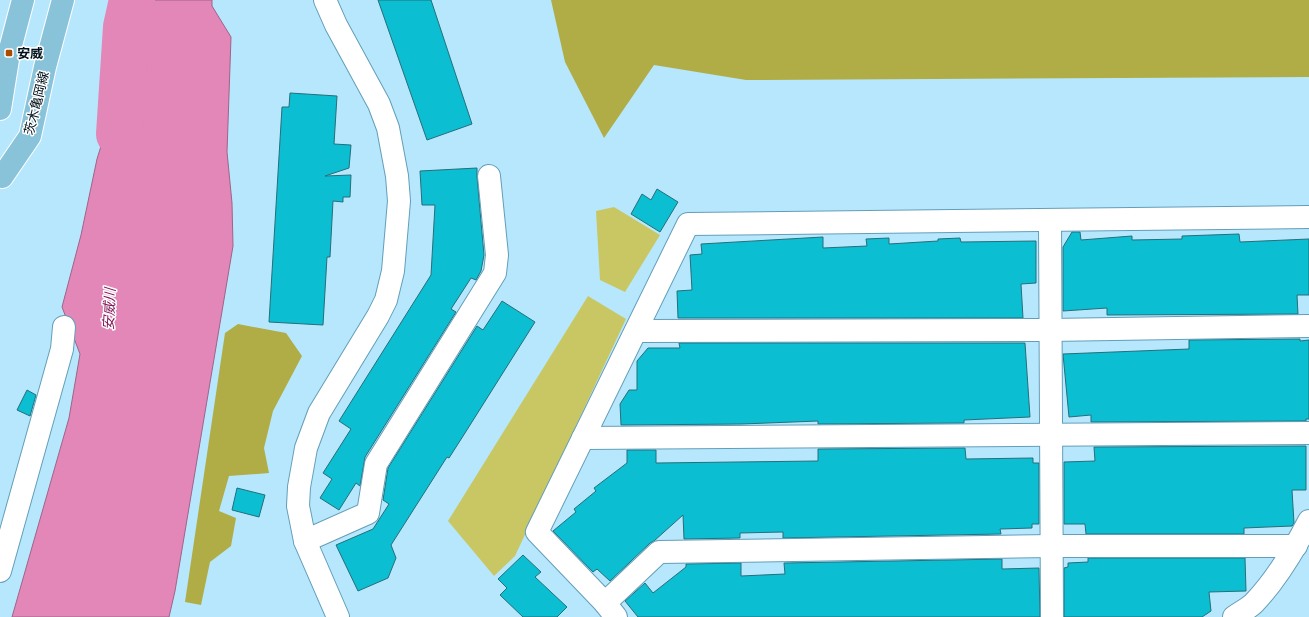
<svg xmlns="http://www.w3.org/2000/svg" width="1309" height="617" font-family="'Archivo Narrow','Noto Sans JP',sans-serif">
  <rect width="100%" height="100%" fill="#b7e7fd"/>
  <g fill="#c9c763">
    <polygon points="614,207 660,235 625,292 600,280 596,211"/>
    <polygon points="588,296 626,319 515,556 494,576 448,521"/>
  </g>
  <g fill="#b0ad47">
    <polygon points="551,0 1309,0 1309,77 746,80 654,65 604,138 565,62"/>
    <polygon points="238,324 286,333 302,356 273,411 264,448 269,473 229,476 219,511 236,518 231,546 210,562 201,605 185,602 225,333"/>
  </g>
  <polygon fill="#e287b7" stroke="#9e6488" points="140,0 212,0 212,6 231,37 227,152 232,203 233,246 175,591 169,617 12,617 69,418 80,354 62,307 81,235 97,159 119,88"/>
  <g fill="none" stroke-linecap="round" stroke-linejoin="round">
    <polyline stroke="#e287b7" stroke-width="46" points="119,134 126,27 132,0"/>
  </g>
  <g fill="#0bbed1" stroke="#256f7a">
    <polygon points="378,0 431,0 472,124 427,140"/>
    <polygon points="290,93 337,96 334,144 351,145 349,168 325,176 351,175 350,197 343,197 343,202 333,201 330,257 327,257 323,325 269,322 282,107 289,107"/>
    <polygon points="477,168 477,177 484,255 481,271 476,280 471,278 451,309 456,312 365,457 360,486 356,483 339,510 320,498 332,479 323,473 351,429 339,421 431,275 435,205 422,205 420,171"/>
    <polygon points="657,189 678,202 660,232 631,214 642,194 651,200"/>
    <polygon points="1072,232 1080,232 1081,240 1132,236 1132,240 1182,239 1182,236 1239,234 1240,242 1309,239 1309,295 1297,295 1298,314 1107,315 1107,308 1063,311 1063,247"/>
    <polygon points="823,237 823,248 867,246 866,239 889,238 889,244 938,241 938,239 960,238 961,242 1036,241 1036,283 1021,284 1023,318 678,318 677,291 692,290 690,255 702,254 701,244"/>
    <polygon points="502,301 535,322 465,433 449,458 447,457 391,545 396,558 388,578 358,591 336,545 373,529 389,504 383,500 388,468 477,326 483,330"/>
    <polygon points="1300,339 1300,341 1309,340 1309,419 1306,419 1306,421 1091,422 1091,415 1069,417 1063,354 1189,349 1189,340"/>
    <polygon points="679,343 1025,343 1030,417 964,420 964,423 818,424 818,421 742,424 621,425 620,404 629,390 637,390 637,361 648,348 680,348"/>
    <polygon points="27,390 36,395 30,416 17,410"/>
    <polygon points="1306,446 1306,490 1292,490 1294,523 1292,526 1244,528 1244,534 1086,534 1085,524 1064,524 1064,462 1095,461 1094,447"/>
    <polygon points="965,448 966,459 1033,458 1033,463 1039,463 1039,524 1032,524 1032,528 1000,529 1001,534 783,538 783,532 740,533 740,538 684,539 683,515 654,541 650,543 610,581 597,569 593,572 553,531 576,512 574,509 596,491 594,488 627,463 627,450 656,450 656,463 818,461 818,449"/>
    <polygon points="237,488 265,495 259,517 232,510"/>
    <polygon points="523,555 541,572 535,577 567,607 557,617 523,617 500,595 507,588 498,579"/>
    <polygon points="1088,558 1245,558 1246,591 1209,592 1211,611 1202,617 1064,617 1064,568 1068,567 1068,563 1088,562"/>
    <polygon points="1002,559 1002,569 1039,568 1040,617 638,617 625,601 645,583 653,593 686,567 686,564 741,563 741,576 785,574 784,563"/>
  </g>
  <g fill="none" stroke-linecap="round" stroke-linejoin="round">
    <defs>
      <g id="minor">
        <polyline points="325,0 336,25 379,104 388,128 397,176 399,201 393,271 386,300 378,316 319,413 306,448 299,487 298,506 305,541 338,617"/>
        <polyline points="1050,220 1052,617"/>
        <polyline points="636,331 1050,330 1309,326"/>
        <polyline points="583,438 1309,433"/>
        <polyline points="305,541 368,513 376,464 495,273 497,255 489,176"/>
        <polyline points="0,571 62,349 64,327"/>
        <polyline points="605,603 659,552 1052,546 1296,546"/>
        <polyline points="616,617 605,603 537,532 688,224 1309,217"/>
        <path d="M 1234,617 C 1241,612 1249,608 1254,603 C 1277,579 1294,550 1309,521"/>
      </g>
      <g id="major">
        <polyline points="0,109 9,53 23,0"/>
        <polyline points="2,177 30,136 45,67 63,0"/>
      </g>
    </defs>
    <use href="#minor" stroke="#639eb8" stroke-width="24"/>
    <use href="#major" stroke="#fff" stroke-width="24"/>
    <use href="#minor" stroke="#fff" stroke-width="22"/>
    <use href="#major" stroke="#89c3da" stroke-width="22"/>
  </g>
  <rect fill="#ab4b00" stroke="#fff" stroke-width="1.5" x="5" y="49" width="8" height="8" rx="2"/>
  <g text-anchor="middle" stroke-width="3" stroke-linejoin="round" paint-order="stroke">
    <g font-size="13" font-weight="bold" fill="#00111b" stroke="#fff" text-anchor="start">
      <text x="17" y="58">安威</text>
    </g>
    <g font-size="13" fill="#00111b" stroke="#fff">
      <text transform="translate(36 103) rotate(-76)" y="5">茨木亀岡線</text>
    </g>
    <g font-size="14" font-style="italic" fill="#83185b" stroke="#fff">
      <text transform="translate(109 309) rotate(-87)" y="5">安威川</text>
    </g>
  </g>
</svg>
